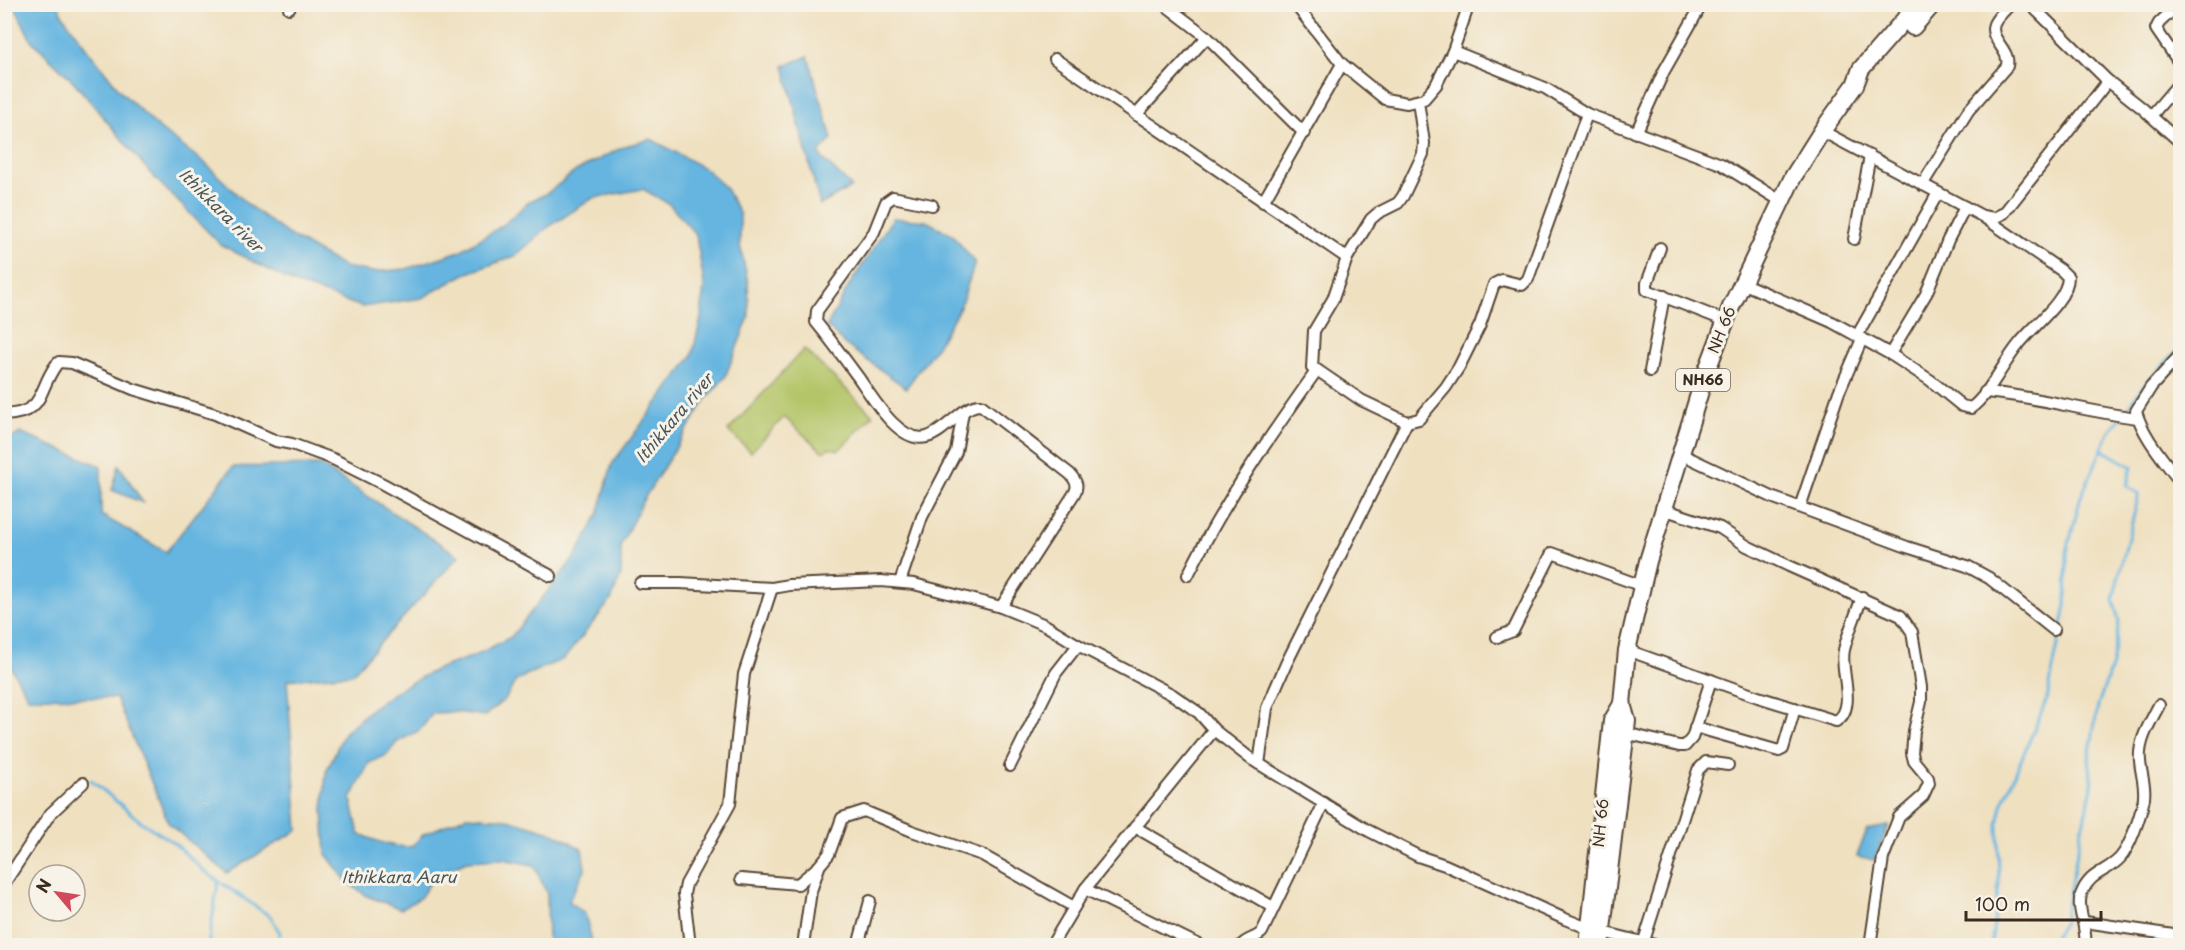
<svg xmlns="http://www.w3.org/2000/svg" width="2185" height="950" font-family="'Playpen Sans',sans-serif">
  <rect width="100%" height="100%" fill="#f7f3e8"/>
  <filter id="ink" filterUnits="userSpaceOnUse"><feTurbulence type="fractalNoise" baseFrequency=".0167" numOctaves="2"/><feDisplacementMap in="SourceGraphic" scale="12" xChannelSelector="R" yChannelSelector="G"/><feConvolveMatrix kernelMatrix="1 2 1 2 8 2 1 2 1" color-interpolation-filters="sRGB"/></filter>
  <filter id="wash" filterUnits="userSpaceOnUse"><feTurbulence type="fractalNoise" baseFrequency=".008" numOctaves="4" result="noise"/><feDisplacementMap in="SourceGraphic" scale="24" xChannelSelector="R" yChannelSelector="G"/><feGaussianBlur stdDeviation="1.35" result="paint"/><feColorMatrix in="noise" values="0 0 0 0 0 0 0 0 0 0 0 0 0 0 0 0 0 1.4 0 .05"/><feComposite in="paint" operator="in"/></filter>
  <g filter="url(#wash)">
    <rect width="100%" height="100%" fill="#efe0c0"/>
    <polygon fill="#b3c568" stroke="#777843" stroke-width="1.5" points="804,349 873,415 839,450 829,448 823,452 784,417 751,452 728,431"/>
    <g fill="#65b5e0" stroke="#50707f" stroke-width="1.5">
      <path d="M 14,5 L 59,5 L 61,13 L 87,49 L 122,93 L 161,130 L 205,163 L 248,205 L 289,235 L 344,267 L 372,272 L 406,269 L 460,251 L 502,226 L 530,201 L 546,194 L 576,171 L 625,146 L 651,139 L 706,169 L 726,189 L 740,215 L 740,245 L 748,282 L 749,317 L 725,377 L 705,401 L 642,502 L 621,545 L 621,575 L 611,600 L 564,659 L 526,675 L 515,682 L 506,698 L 485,716 L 456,712 L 433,713 L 420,730 L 397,742 L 387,755 L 369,763 L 351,799 L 359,834 C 376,841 392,847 411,847 L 424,834 L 467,816 L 508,819 L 554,833 L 582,849 L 585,869 L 569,901 L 585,914 L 593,945 L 548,945 L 547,894 L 534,865 L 502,859 L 467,861 L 436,874 L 420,898 L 401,909 L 367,896 L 347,882 L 326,854 L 323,811 L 326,772 L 344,733 L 372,708 L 401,688 L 435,670 L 474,656 L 511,637 L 575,557 L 598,515 L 612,464 L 692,356 L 701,318 L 704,284 L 696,235 L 669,204 L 643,189 L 593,198 L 547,228 L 515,256 L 465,274 L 422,298 L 362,307 L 294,283 L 221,245 L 151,174 L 73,81 L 31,40 Z"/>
      <polygon points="808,56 832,139 819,153 823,159 852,187 820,205 784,66"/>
      <polygon points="893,218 926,221 953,235 975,263 960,307 937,346 906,388 843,343 827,326 850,284"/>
      <polygon points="20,433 101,466 101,515 166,552 233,467 320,465 459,556 352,674 287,680 298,830 227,873 169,824 116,698 28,697 5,657 5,442"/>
      <polygon points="119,465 143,503 112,490"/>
      <polygon points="1889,826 1874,860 1857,856 1867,830"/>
    </g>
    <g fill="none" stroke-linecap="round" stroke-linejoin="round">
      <g stroke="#65b5e0" stroke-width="3">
        <polyline points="2123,414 2144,385 2180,347"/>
        <polyline points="91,780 140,821 173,842 204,871 271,917 280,933 276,946"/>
        <polyline points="208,946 218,882"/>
        <polyline points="1991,946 1999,884 1998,824 2002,805 2047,699 2066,605 2067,552 2080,499 2109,433 2119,419"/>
        <polyline points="2048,946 2063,924 2081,833 2092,787 2089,757 2098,705 2112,665 2119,621 2113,599 2139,494 2127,486 2132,467 2102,450"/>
      </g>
    </g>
  </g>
  <g filter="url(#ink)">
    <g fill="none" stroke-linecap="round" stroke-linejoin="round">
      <defs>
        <g id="minor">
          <polyline points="1164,4 1207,37 1304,133"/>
          <polyline points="1295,4 1342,64 1385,99 1407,103 1424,99 1436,85 1453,51 1469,4"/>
          <polyline points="2030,4 2108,81 2142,108 2180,142"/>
          <polyline points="2179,4 2159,23 2156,29 2180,64"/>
          <polyline points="289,8 292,4"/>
          <polyline points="1453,51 1545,88 1587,114 1721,164 1781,201"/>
          <polyline points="1055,59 1347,258"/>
          <polyline points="1136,115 1207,37"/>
          <polyline points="2151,116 2180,82"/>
          <polyline points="1822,131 1982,216 1994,218 2004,213 2108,81"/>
          <polyline points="1636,133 1664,71 1702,4"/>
          <path d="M 1922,185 L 1968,111 L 2007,66 C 2011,50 1988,39 1994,24 C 1997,17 2005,10 2011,4"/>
          <polyline points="1263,202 1342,64"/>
          <path d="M 932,205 L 893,197 L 886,202 L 874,232 L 817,311 L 816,322 C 830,339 844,358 858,377 C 871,395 899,445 927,437 C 946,432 963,404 981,405 L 1070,474 C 1076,481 1079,486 1074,494 L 1001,607"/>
          <polyline points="1854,239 1870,156"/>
          <polyline points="1660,248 1647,283 1647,290 1726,321"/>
          <path d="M 1742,283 L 1832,322 L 1890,354 L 1930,380 L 1962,406 L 1971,408 C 1988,396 2004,362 2019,344 C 2032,327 2068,300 2068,277 L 2062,271 L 1982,216"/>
          <polyline points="1857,336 1938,193"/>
          <polyline points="1890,354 1926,294 1948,240 1965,207"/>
          <path d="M 2180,355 L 2151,387 L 2136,411 C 2143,437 2165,461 2180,482"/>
          <polyline points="1317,370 1361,400 1407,422"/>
          <polyline points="1650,371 1664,296"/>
          <path d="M 1985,392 C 2036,396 2086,412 2138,418"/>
          <path d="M 4,415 C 46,413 37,391 56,365 L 59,362 L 72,363 L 133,389 L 215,414 L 276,441 L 292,444 L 333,459 L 383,484 L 551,576"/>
          <polyline points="1679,453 1774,498 1907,547 1967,566 1989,578 2054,630"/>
          <polyline points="1800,507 1839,392 1862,339"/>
          <polyline points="1663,509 1720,528 1747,546 1789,566 1901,616 1912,632 1921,687 1921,702 1914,731 1912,753 1914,761 1928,778 1929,783 1923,796 1899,817 1883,858 1870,946"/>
          <path d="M 1188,575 C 1224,502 1270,436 1317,370 L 1312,368 L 1314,331 L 1333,299 L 1347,258 L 1371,219 L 1378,213 L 1398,203 L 1403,196 L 1423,154 L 1424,143 L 1418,101"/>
          <polyline points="900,582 922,517 956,452 963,412"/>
          <polyline points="640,583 680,583 772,588 744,674 730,804 686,884 684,894 690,946"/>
          <polyline points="772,588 789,585 881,581 914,584 1001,607 1045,625 1078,645 1173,695 1199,713 1214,730 1251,759 1369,831 1418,856 1445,865 1565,919 1590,929 1659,946"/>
          <polyline points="1497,637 1513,631 1552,553 1642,586"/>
          <path d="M 1627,650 L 1758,697 L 1836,721 C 1858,709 1839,669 1844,650 C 1848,632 1856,615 1862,597"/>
          <polyline points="1695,727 1779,751 1783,749 1795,708"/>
          <polyline points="1625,733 1679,746 1685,746 1692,738 1711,680"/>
          <polyline points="1259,764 1267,708 1286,664 1407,422 1419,419 1446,387 1459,367 1480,325 1494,284 1502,280 1522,285 1528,279 1587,114"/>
          <polyline points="1010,766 1056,673 1078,645"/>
          <polyline points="1135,827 1273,907"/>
          <polyline points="741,879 798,884 819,866 829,854 842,818 864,811 912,831 982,855 1074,907"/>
          <polyline points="4,884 50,814 83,783"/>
          <polyline points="1085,889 1201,946"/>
          <polyline points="2085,922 2180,936"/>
          <polyline points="1644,941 1698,770 1706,762 1728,765"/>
          <polyline points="803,946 811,891 819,867"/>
          <polyline points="858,946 870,901"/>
          <polyline points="1051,946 1085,889 1214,730"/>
          <path d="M 1241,946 C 1247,938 1256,939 1262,932 L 1324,803"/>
          <path d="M 2085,946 C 2088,928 2076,909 2081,895 C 2089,872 2106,873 2120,858 C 2130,847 2140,817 2143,803 C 2147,789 2141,775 2140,761 C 2138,741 2150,723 2159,705"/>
        </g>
        <g id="highway">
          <polyline points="1913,27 1933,4"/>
          <polyline points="1588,946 1612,721 1622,704"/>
          <polyline points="1600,946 1627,721 1622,704 1627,650 1648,561 1704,378 1731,307 1793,177 1822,131 1855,85 1861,69 1918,4"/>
        </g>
      </defs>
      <use href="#minor" stroke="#564536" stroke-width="14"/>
      <use href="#highway" stroke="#564536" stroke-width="20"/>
      <use href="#minor" stroke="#fff" stroke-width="10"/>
      <use href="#highway" stroke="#fff" stroke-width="16"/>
    </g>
  </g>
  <g text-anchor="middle" stroke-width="6" stroke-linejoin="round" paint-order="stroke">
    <rect fill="#f7f3e8" stroke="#73665b" stroke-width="1.5" x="1676" y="369" width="54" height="22" rx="4.5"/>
    <g font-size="14" font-weight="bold" fill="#3b2a1e">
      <text x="1703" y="385">NH66</text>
    </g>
    <g font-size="15" fill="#3b2a1e" stroke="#f7f3e8">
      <text transform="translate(1722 330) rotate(-68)" y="5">NH 66</text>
      <text transform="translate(1601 823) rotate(-84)" y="5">NH 66</text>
    </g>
    <g font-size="16" font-style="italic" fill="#485458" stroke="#f7f3e8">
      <text transform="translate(221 210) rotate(45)" y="6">Ithikkara river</text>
      <text transform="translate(674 418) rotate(-50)" y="6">Ithikkara river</text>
      <text x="399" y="883">Ithikkara Aaru</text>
    </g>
  </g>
  <rect width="2185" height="950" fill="none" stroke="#f7f3e8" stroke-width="24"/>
  <g transform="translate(57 893) rotate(299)"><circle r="28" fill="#f7f3e8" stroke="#aca397" stroke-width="1.5"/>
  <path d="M0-4.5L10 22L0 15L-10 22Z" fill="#d1495b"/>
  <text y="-9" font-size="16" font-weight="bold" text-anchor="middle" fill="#3b2a1e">N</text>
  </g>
  <path d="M1966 911v9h135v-9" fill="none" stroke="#3b2a1e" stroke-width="3"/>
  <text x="1975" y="911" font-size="18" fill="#3b2a1e" stroke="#f7f3e8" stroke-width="4.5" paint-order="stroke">100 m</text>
</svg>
